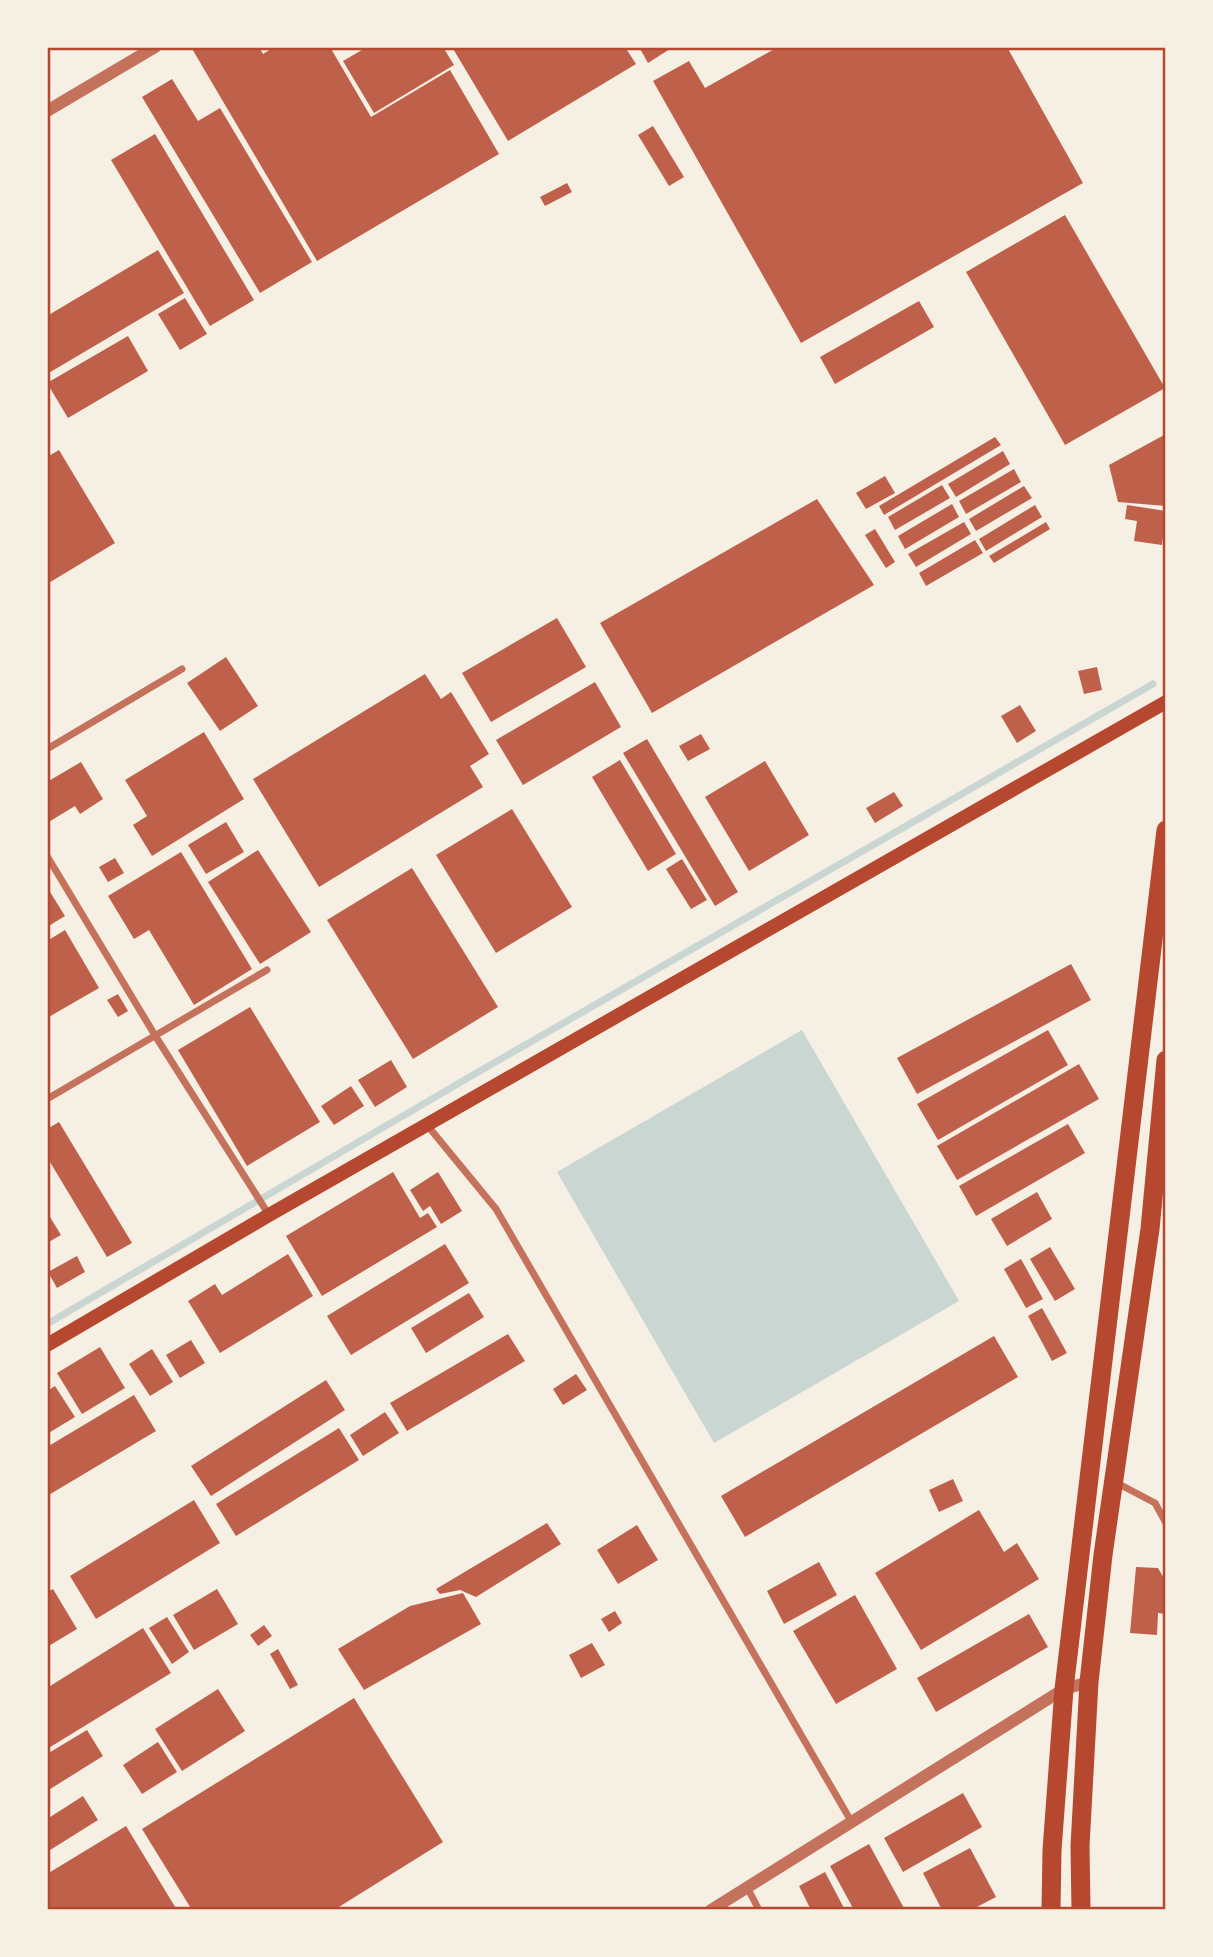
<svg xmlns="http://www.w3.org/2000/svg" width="1213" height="1957" font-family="Georgia,serif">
  <rect width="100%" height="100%" fill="#f6efe4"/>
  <polygon fill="#c9d6d2" points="802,1030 959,1301 714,1443 557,1172"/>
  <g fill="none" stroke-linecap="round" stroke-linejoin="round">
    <polyline stroke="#c9d6d2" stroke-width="7" points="47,1324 466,1079 1153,684"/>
  </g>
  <g fill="#bf614a">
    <polygon points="191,47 259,47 263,54 274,47 330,47 371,117 450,70 499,154 317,261"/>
    <polygon points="367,47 443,47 454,65 374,113 343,61"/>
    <polygon points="452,47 625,47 636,64 508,141"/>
    <polygon points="639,47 673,47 648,63"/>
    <polygon points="778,47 1007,47 1083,183 801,343 653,81 689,61 705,88"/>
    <polygon points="172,79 198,121 220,108 312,262 260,293 142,97"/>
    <polygon points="653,126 684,177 669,186 638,135"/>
    <polygon points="155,134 254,300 210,326 111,160"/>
    <polygon points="567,183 572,192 545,206 540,197"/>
    <polygon points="1065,215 1165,388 1065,445 966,272"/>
    <polygon points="158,250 184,293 47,374 47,316"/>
    <polygon points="185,298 207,334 180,350 158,314"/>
    <polygon points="919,301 934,327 835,384 820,357"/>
    <polygon points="128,336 148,371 68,418 47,383"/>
    <polygon points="1166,434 1166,506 1118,502 1109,465"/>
    <polygon points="995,437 1001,445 884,515 879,506"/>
    <polygon points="59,450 115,543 47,584 47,457"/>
    <polygon points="1003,451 1010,464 956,497 948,484"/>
    <polygon points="1014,469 1021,482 966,514 959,501"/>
    <polygon points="885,476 895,493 866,509 856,493"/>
    <polygon points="942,485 950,498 895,530 888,517"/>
    <polygon points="1024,486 1032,498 976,531 969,519"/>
    <polygon points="817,499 874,585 652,713 600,623"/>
    <polygon points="952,504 959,517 905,549 898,536"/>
    <polygon points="1035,505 1042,517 986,551 979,539"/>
    <polygon points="1127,505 1166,511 1162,545 1134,541 1137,521 1125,519"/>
    <polygon points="964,522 971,534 916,567 908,554"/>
    <polygon points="1046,522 1050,529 994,563 989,556"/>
    <polygon points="875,529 895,562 886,568 865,535"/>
    <polygon points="975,540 983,553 926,586 919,573"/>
    <polygon points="557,618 586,667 491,722 462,673"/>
    <polygon points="226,657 258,706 220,731 187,683"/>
    <polygon points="1097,667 1102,690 1084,694 1078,671"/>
    <polygon points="425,674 441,699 451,692 489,754 470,766 483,787 319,887 253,779"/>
    <polygon points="595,682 621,727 523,785 496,740"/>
    <polygon points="1020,705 1036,731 1017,743 1001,716"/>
    <polygon points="204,732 244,799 152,856 133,825 147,816 125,780"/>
    <polygon points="701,734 710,749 688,761 679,746"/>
    <polygon points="647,739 738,892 715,906 623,753"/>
    <polygon points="620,760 676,854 648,871 592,777"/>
    <polygon points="765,761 809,835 749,871 705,797"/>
    <polygon points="81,762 103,799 80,814 75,806 47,823 47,782"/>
    <polygon points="894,792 903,806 875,823 866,808"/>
    <polygon points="512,809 572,907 496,953 436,855"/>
    <polygon points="226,822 244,852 206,874 188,845"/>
    <polygon points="258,850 311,932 260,964 208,882"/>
    <polygon points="181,852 252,969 194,1005 149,930 134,939 108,896"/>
    <polygon points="115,858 124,873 108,882 99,867"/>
    <polygon points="682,859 707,900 691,909 666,869"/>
    <polygon points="412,868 498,1007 413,1059 327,920"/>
    <polygon points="47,887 65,916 47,927"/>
    <polygon points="65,930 99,988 47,1018 47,941"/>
    <polygon points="1071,964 1091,1000 917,1094 897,1058"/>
    <polygon points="118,994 128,1011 118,1017 107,1000"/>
    <polygon points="250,1007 320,1122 247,1166 178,1050"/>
    <polygon points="1048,1030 1068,1065 938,1140 917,1104"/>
    <polygon points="391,1060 407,1087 375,1107 358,1080"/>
    <polygon points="1079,1064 1099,1099 957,1180 937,1146"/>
    <polygon points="351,1086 364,1106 334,1125 321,1106"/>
    <polygon points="59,1122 132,1243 107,1257 47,1157 47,1129"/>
    <polygon points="1068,1124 1085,1153 976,1216 959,1186"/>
    <polygon points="393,1172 420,1218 428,1213 437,1227 322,1296 286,1236"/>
    <polygon points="438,1172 462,1211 441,1224 430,1206 423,1211 410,1190"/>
    <polygon points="1037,1192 1052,1219 1007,1246 991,1219"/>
    <polygon points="47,1212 61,1235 47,1243"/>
    <polygon points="445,1244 469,1283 351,1355 327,1316"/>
    <polygon points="1050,1247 1075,1289 1055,1301 1030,1259"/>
    <polygon points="288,1254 313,1296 220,1353 188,1301 215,1284 222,1295"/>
    <polygon points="77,1256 85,1272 57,1288 48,1272"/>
    <polygon points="1021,1259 1043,1299 1026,1308 1004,1269"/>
    <polygon points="469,1293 484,1317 426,1353 411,1328"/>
    <polygon points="1042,1308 1067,1353 1052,1361 1028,1316"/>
    <polygon points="508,1334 525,1361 407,1431 390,1403"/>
    <polygon points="994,1336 1018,1377 745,1537 721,1496"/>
    <polygon points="191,1340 205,1363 180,1378 166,1355"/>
    <polygon points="100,1347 125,1388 82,1414 57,1373"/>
    <polygon points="152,1349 173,1382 150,1396 129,1364"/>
    <polygon points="576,1374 587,1390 563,1405 553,1389"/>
    <polygon points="326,1380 345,1410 211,1496 191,1466"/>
    <polygon points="55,1386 75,1417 47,1434 47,1391"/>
    <polygon points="134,1395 156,1431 47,1496 47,1447"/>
    <polygon points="385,1412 399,1433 363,1456 350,1435"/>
    <polygon points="339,1428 359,1460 236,1536 216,1504"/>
    <polygon points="953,1479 963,1501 939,1512 929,1490"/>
    <polygon points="194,1500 220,1543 96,1619 70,1576"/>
    <polygon points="979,1510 1004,1552 1017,1543 1039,1579 921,1650 875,1573"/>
    <polygon points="547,1523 561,1544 476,1597 460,1590 440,1594 436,1589"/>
    <polygon points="637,1525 658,1560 618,1584 597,1550"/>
    <polygon points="819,1562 837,1595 784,1624 767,1591"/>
    <polygon points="1136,1567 1158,1568 1166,1582 1166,1614 1158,1613 1157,1635 1130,1633"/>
    <polygon points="53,1589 77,1629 47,1647 47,1592"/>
    <polygon points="217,1589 238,1624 194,1650 173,1615"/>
    <polygon points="463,1593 481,1624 364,1690 338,1649 410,1606"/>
    <polygon points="855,1595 897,1669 836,1704 793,1631"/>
    <polygon points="615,1611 622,1623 609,1632 601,1619"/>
    <polygon points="1029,1614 1048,1647 936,1712 917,1678"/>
    <polygon points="167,1617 189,1652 172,1664 149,1628"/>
    <polygon points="264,1625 272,1636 258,1646 250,1635"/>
    <polygon points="143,1628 171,1673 47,1749 47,1688"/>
    <polygon points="592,1643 605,1665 581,1678 569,1655"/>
    <polygon points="278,1649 298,1685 290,1689 270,1654"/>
    <polygon points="218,1689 245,1731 182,1771 155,1729"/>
    <polygon points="354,1698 443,1842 334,1910 192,1910 142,1829"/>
    <polygon points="87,1730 103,1756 47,1791 47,1754"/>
    <polygon points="158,1742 177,1772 142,1794 123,1765"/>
    <polygon points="963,1793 982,1827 903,1872 884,1838"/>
    <polygon points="83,1796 98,1820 47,1852 47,1819"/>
    <polygon points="126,1826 177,1910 47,1910 47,1874"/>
    <polygon points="869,1844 905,1910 854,1910 830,1866"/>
    <polygon points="970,1848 996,1897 971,1910 942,1910 923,1873"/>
    <polygon points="825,1872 845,1910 811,1910 799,1886"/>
  </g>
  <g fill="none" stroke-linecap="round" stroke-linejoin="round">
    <g stroke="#c5725c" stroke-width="7">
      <polyline points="47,749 182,669"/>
      <polyline points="47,856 156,1037 269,1215"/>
      <polyline points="47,1099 267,970"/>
      <polyline points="427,1125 496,1209 851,1821"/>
      <polyline points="1117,1483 1155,1503 1166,1523"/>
      <polyline points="747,1887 759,1910"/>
    </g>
    <g stroke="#c5725c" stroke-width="12">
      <polyline points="47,111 155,47"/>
      <polyline points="711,1910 1064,1689 1089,1682"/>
    </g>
    <polyline stroke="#b5482f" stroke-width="14" points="47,1345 269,1215 1166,702"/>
    <g stroke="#b5482f" stroke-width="19">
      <polyline points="1051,1910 1052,1850 1064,1689 1166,830"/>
      <polyline points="1081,1910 1080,1846 1089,1682 1103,1555 1150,1229 1166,1060"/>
    </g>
  </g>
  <rect width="1213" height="1957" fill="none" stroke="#f6efe4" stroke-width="98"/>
  <rect x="49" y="49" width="1115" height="1859" fill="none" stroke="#b5482f" stroke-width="2.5"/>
</svg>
